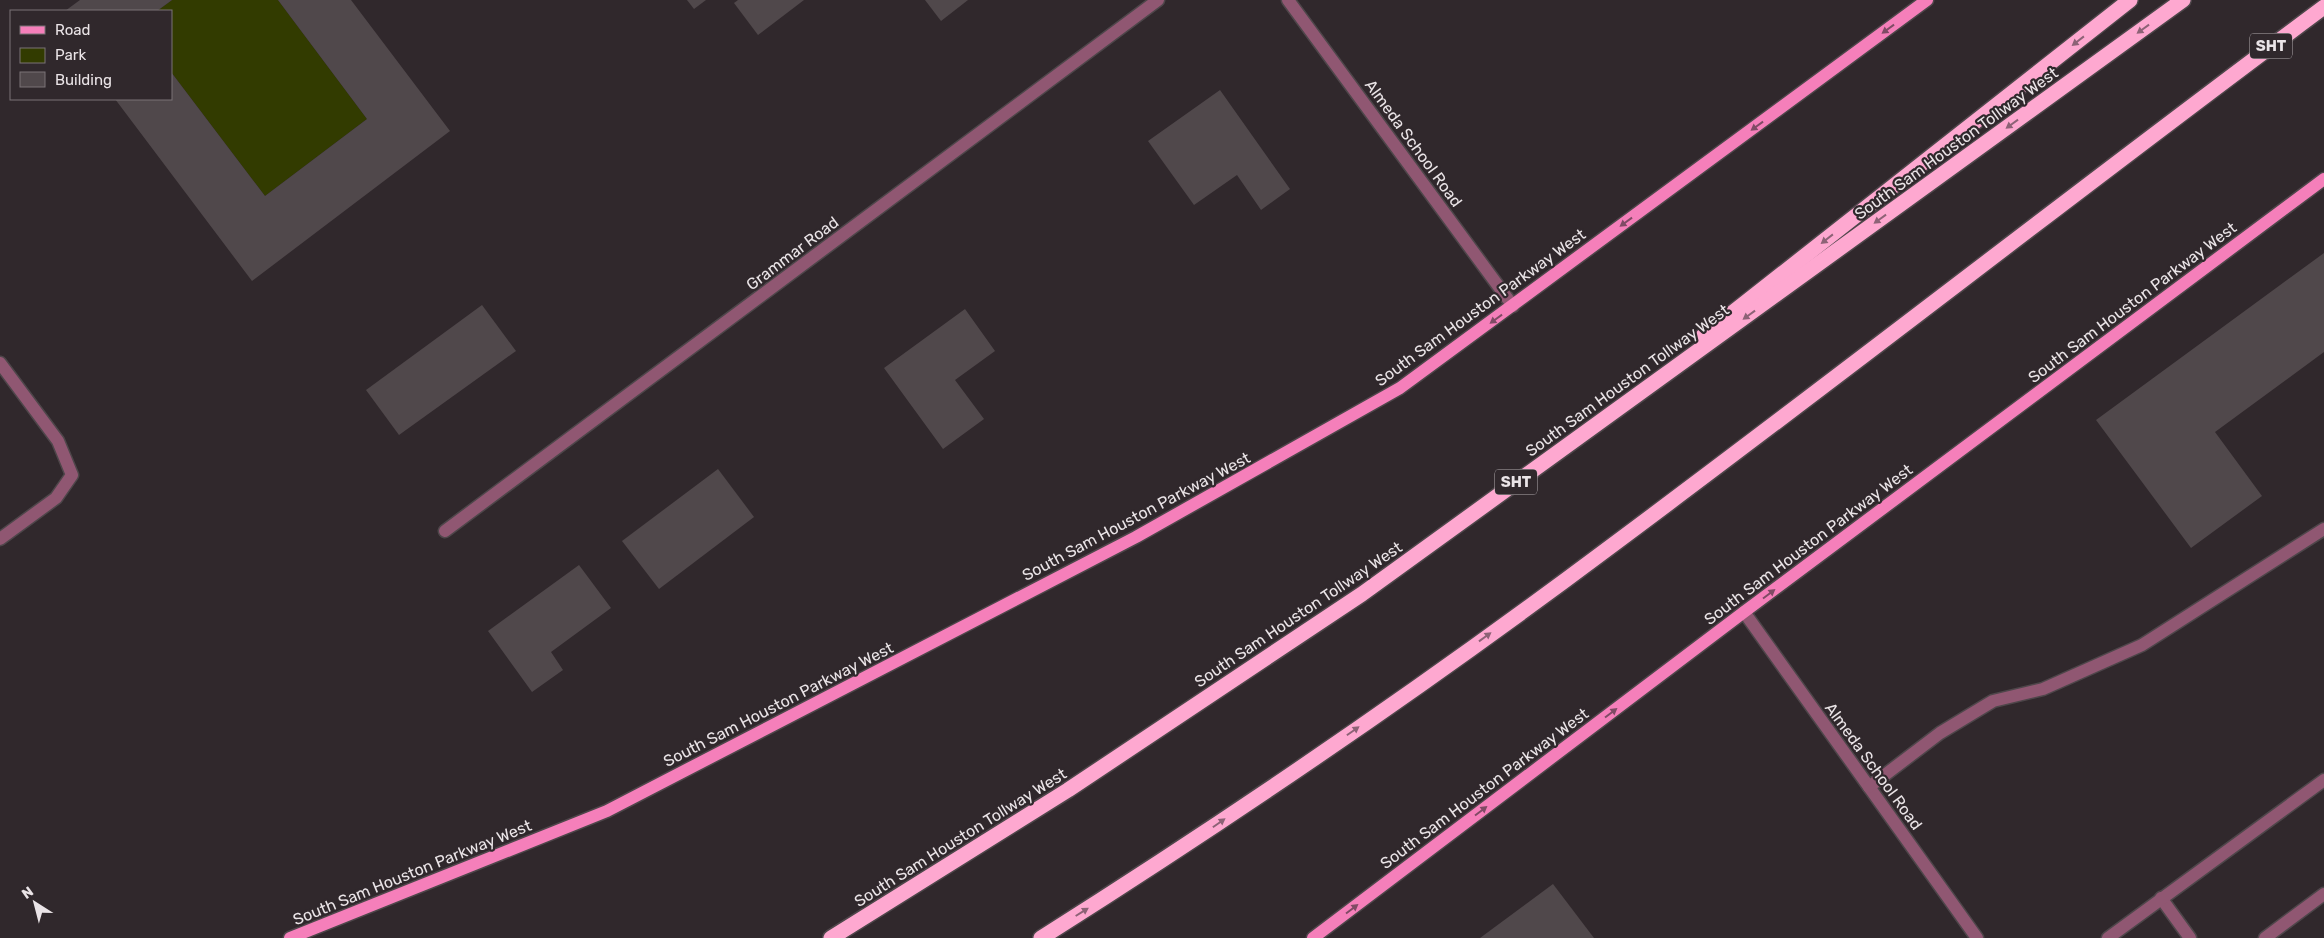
<svg xmlns="http://www.w3.org/2000/svg" width="2324" height="938" font-family="Rubik,sans-serif">
  <rect width="100%" height="100%" fill="#30282c"/>
  <polygon fill="#323b00" points="172,0 278,0 367,119 265,196 171,72 171,11 157,11"/>
  <g fill="#50484b">
    <polygon points="80,0 172,0 157,11 65,11"/>
    <polygon points="278,0 351,0 450,131 252,281 115,99 171,99 171,72 265,196 367,119"/>
    <polygon points="687,0 706,0 694,9"/>
    <polygon points="738,0 804,0 758,35 734,3"/>
    <polygon points="925,0 968,0 941,21"/>
    <polygon points="1220,90 1290,189 1261,210 1237,175 1194,205 1148,141"/>
    <polygon points="2324,253 2324,352 2215,432 2262,496 2191,548 2096,420"/>
    <polygon points="482,305 516,351 399,435 366,390"/>
    <polygon points="965,309 995,351 955,380 984,419 943,449 884,368"/>
    <polygon points="718,469 754,517 659,589 622,541"/>
    <polygon points="579,565 611,608 551,652 563,670 532,692 488,631"/>
    <polygon points="1553,884 1594,938 1480,938"/>
  </g>
  <g fill="none" stroke-linecap="round" stroke-linejoin="round">
    <defs>
      <g id="minor">
        <polyline points="1288,0 1513,306"/>
        <polyline points="0,363 58,441 72,475 56,498 0,539"/>
        <polyline points="445,531 1158,0"/>
        <polyline points="1744,612 1977,938"/>
        <polyline points="1869,787 1940,733 1993,701 2043,689 2142,645 2324,529"/>
        <polyline points="2161,898 2190,938"/>
        <polyline points="2108,938 2324,780"/>
        <polyline points="2265,938 2324,894"/>
      </g>
      <g id="major">
        <polyline points="290,938 607,811 1136,537 1400,388 1927,0"/>
        <polyline points="1313,938 1744,612 2324,179"/>
      </g>
      <g id="highway">
        <polyline points="1703,336 2130,0"/>
        <polyline points="831,938 1068,790 1362,594 2183,0"/>
        <path d="M 1041,938 C 1234,816 1423,687 1606,550 C 1847,371 2083,186 2324,7"/>
      </g>
    </defs>
    <use href="#minor" stroke="#4e464a" stroke-width="15"/>
    <use href="#major" stroke="#4e464a" stroke-width="15"/>
    <use href="#highway" stroke="#4e464a" stroke-width="18"/>
    <use href="#minor" stroke="#905772" stroke-width="12"/>
    <use href="#major" stroke="#f57fba" stroke-width="12"/>
    <use href="#highway" stroke="#fea8d0" stroke-width="15"/>
  </g>
  <defs><path id="oneway-solid" d="M-6-.8H1V-3.2L6.5 0L1 3.2V.8H-6Z" transform="scale(1.25)"/></defs>
  <g fill="#7f4b65">
    <use href="#oneway-solid" transform="translate(1888 29) rotate(144)"/>
    <use href="#oneway-solid" transform="translate(1757 126) rotate(144)"/>
    <use href="#oneway-solid" transform="translate(1626 222) rotate(144)"/>
    <use href="#oneway-solid" transform="translate(1496 319) rotate(144)"/>
    <use href="#oneway-solid" transform="translate(1769 594) rotate(-37)"/>
    <use href="#oneway-solid" transform="translate(1611 713) rotate(-37)"/>
    <use href="#oneway-solid" transform="translate(1481 811) rotate(-37)"/>
    <use href="#oneway-solid" transform="translate(1352 909) rotate(-37)"/>
  </g>
  <g fill="#8d6276">
    <use href="#oneway-solid" transform="translate(2143 29) rotate(144)"/>
    <use href="#oneway-solid" transform="translate(2078 41) rotate(142)"/>
    <use href="#oneway-solid" transform="translate(2012 124) rotate(144)"/>
    <use href="#oneway-solid" transform="translate(1880 219) rotate(144)"/>
    <use href="#oneway-solid" transform="translate(1827 239) rotate(142)"/>
    <use href="#oneway-solid" transform="translate(1749 315) rotate(144)"/>
    <use href="#oneway-solid" transform="translate(1485 637) rotate(-36)"/>
    <use href="#oneway-solid" transform="translate(1353 731) rotate(-35)"/>
    <use href="#oneway-solid" transform="translate(1219 823) rotate(-35)"/>
    <use href="#oneway-solid" transform="translate(1082 912) rotate(-32)"/>
  </g>
  <g text-anchor="middle" stroke-width="4.5" stroke-linejoin="round" paint-order="stroke">
    <g fill="#30282c" stroke="#b2acaf" stroke-width="1">
      <rect x="2250" y="33.5" width="42" height="25" rx="4"/>
      <rect x="1495" y="469.5" width="42" height="25" rx="4"/>
    </g>
    <g font-size="15" font-weight="bold" fill="#eae4e7">
      <text x="2271" y="51">SHT</text>
      <text x="1516" y="487">SHT</text>
    </g>
    <g font-size="16" fill="#eae4e7" stroke="#30282c">
      <text transform="translate(1414 143) rotate(54)" y="6">Almeda School Road</text>
      <text transform="translate(1956 143) rotate(-36)" y="6">South Sam Houston Tollway West</text>
      <text transform="translate(792 253) rotate(-37)" y="6">Grammar Road</text>
      <text transform="translate(2132 302) rotate(-37)" y="6">South Sam Houston Parkway West</text>
      <text transform="translate(1480 307) rotate(-36)" y="6">South Sam Houston Parkway West</text>
      <text transform="translate(1627 380) rotate(-36)" y="6">South Sam Houston Tollway West</text>
      <text transform="translate(1136 516) rotate(-28)" y="6">South Sam Houston Parkway West</text>
      <text transform="translate(1808 544) rotate(-37)" y="6">South Sam Houston Parkway West</text>
      <text transform="translate(1298 614) rotate(-34)" y="6">South Sam Houston Tollway West</text>
      <text transform="translate(778 704) rotate(-27)" y="6">South Sam Houston Parkway West</text>
      <text transform="translate(1874 766) rotate(54)" y="6">Almeda School Road</text>
      <text transform="translate(1484 788) rotate(-37)" y="6">South Sam Houston Parkway West</text>
      <text transform="translate(960 837) rotate(-32)" y="6">South Sam Houston Tollway West</text>
      <text transform="translate(412 872) rotate(-22)" y="6">South Sam Houston Parkway West</text>
    </g>
  </g>
  <rect x="10" y="10" width="162" height="90" fill="#30282c" stroke="#7a7377"/>
  <rect x="20" y="26" width="25" height="8" fill="#f57fba" stroke="#7a7377"/>
  <text x="55" y="35" font-size="15" fill="#eae4e7">Road</text>
  <rect x="20" y="48" width="25" height="15" fill="#323b00" stroke="#7a7377"/>
  <text x="55" y="60" font-size="15" fill="#eae4e7">Park</text>
  <rect x="20" y="72" width="25" height="15" fill="#50484b" stroke="#7a7377"/>
  <text x="55" y="85" font-size="15" fill="#eae4e7">Building</text>
  <g transform="translate(35 903) rotate(324)" stroke="#30282c" stroke-width="4" paint-order="stroke">
  <path d="M0-4L9 19L0 12L-9 19Z" fill="#eae4e7"/>
  <text y="-8" font-size="14" font-weight="bold" text-anchor="middle" fill="#eae4e7">N</text>
  </g>
</svg>
